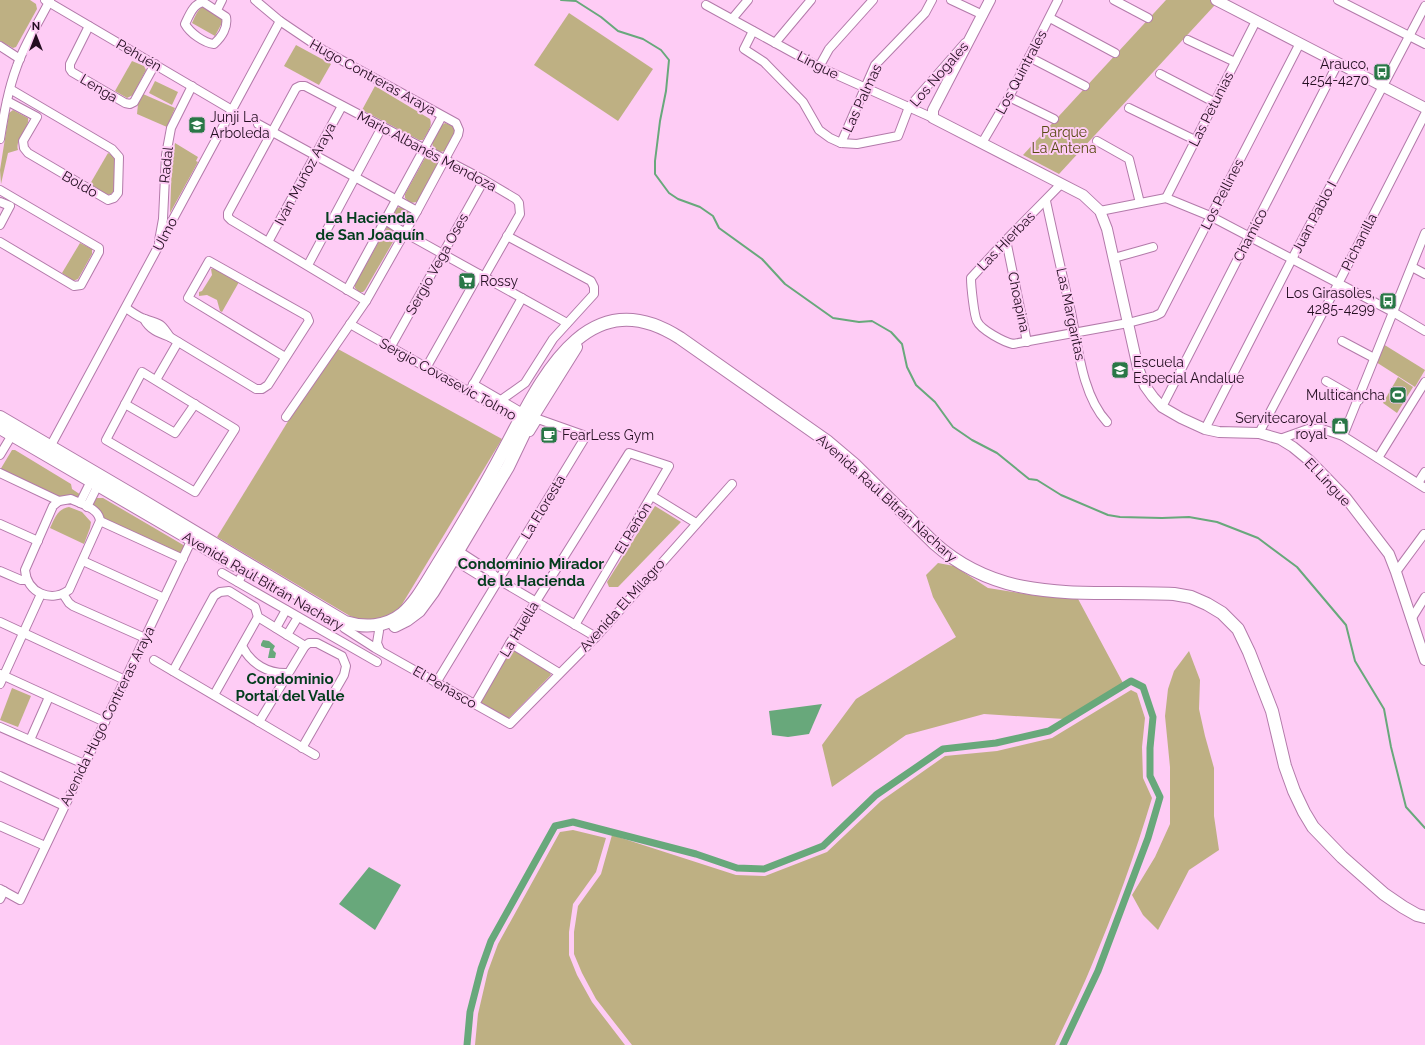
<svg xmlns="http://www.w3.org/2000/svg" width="1425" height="1045" font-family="Raleway,sans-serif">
  <rect width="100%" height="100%" fill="#feccf5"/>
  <g fill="#beb083">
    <polygon points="0,0 30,0 36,4 37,9 16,47 13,48 0,41"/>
    <polygon points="1166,0 1216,0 1214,6 1059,174 1023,155"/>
    <path d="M 204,6 L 222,19 L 223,21 L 215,36 L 192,23 C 195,17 198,8 204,6 Z"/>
    <polygon points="569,13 653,69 618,121 534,65"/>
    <polygon points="296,45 331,64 319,85 284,66"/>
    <polygon points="132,61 144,66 146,70 133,95 127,98 115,91"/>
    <polygon points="155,81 178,92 172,105 149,93"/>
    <path d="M 375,86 L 430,119 C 433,126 427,133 423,140 L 419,140 L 362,110 Z"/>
    <polygon points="143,94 175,108 167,127 137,114 138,104"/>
    <path d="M 13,110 L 28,118 C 30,129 15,138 18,150 L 8,153 L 1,184 L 0,170 L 9,113 Z"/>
    <polygon points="445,123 454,126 455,134 445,151 440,152 434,150 432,143 441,126"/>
    <polygon points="175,143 198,157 196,161 198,162 170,213 172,162"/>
    <polygon points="108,153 114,156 115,158 114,191 111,194 107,195 90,184"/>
    <polygon points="428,155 432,155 437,159 438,165 417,202 410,203 405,198 405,194 426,156"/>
    <circle cx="401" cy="215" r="8"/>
    <polygon points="387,227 390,227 396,231 397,235 365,290 363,292 359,292 355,288 355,284"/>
    <polygon points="80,243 92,249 92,254 78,279 73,281 62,273"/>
    <polygon points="215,268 239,282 222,312 220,311 217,300 207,295 199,296 199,292 202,291 212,275 211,269"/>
    <polygon points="1383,344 1425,370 1415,387 1376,362"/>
    <path d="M 338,349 L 502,439 L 401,606 C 388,620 368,624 350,616 L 217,537 L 290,418 Z"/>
    <polygon points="1398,377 1413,387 1397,413 1383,403"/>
    <polygon points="12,450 15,450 71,484 72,489 81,495 78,499 58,499 0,470"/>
    <polygon points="96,498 103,498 185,546 182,554 103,519 92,506"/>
    <polygon points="655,506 681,522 618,587 609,587 607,582"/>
    <path d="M 69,507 L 82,512 L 91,522 L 90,528 L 84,544 L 50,528 C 55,518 57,509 69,507 Z"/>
    <polygon points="938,563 954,566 988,588 1038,596 1077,597 1123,683 1064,719 984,714 906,735 832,787 822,745 856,699 956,637 933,597 926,575"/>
    <polygon points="512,649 549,671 551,675 508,719 483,706 480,699"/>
    <polygon points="1189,651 1200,680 1199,709 1205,736 1214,768 1214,816 1219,850 1189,870 1158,930 1143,915 1132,895 1155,857 1170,824 1170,767 1165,716 1168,689 1174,671"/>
    <polygon points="12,688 31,696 18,727 0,720"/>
    <path d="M 1131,690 L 1137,693 L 1145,718 L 1142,747 L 1143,778 L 1152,798 C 1135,855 1114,912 1091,967 C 1080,994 1067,1019 1055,1045 L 632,1045 L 596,999 L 582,973 L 574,954 L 574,932 L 578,906 L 601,874 L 612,835 L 736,875 L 765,876 L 827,852 L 881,801 L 945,756 L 997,751 L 1052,738 Z"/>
    <polygon points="573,830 606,838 596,872 573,904 569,932 569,955 577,975 592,1002 625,1045 475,1045 478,1014 488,971 498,944 560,832"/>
  </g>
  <g fill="#68a87b">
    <polygon points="263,640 269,641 275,646 273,650 276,653 275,658 268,658 270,648 266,648 261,646 261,644"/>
    <polygon points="822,704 809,734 788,737 772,735 769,711"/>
    <polygon points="369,867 401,885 375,930 339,904"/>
  </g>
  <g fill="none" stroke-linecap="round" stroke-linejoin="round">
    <polyline stroke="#68a87b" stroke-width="2" points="561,0 576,1 601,17 618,31 643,39 661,50 669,60 666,91 660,121 655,161 655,174 669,193 678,199 700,207 713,216 719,228 762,259 785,284 833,318 859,322 872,321 891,332 902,344 907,367 916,385 935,402 953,427 972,440 997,453 1029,479 1037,480 1061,495 1108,515 1120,517 1162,518 1189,517 1217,522 1258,538 1297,567 1346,625 1355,661 1384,709 1391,747 1406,807 1425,828"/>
    <polyline stroke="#68a87b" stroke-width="7" points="467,1045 470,1012 481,969 491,941 555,826 573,822 696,854 737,868 764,869 823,846 876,795 943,749 996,743 1049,731 1131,681 1143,687 1153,717 1150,748 1150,776 1160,797 1148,838 1098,971 1063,1045"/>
    <defs>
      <g id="minor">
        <polyline points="45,0 232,110"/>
        <polyline points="255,0 280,21 323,50 456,123 459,130 458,135 417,211 366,301 286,417"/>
        <polyline points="951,0 983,15"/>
        <polyline points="1114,0 1148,18"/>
        <polyline points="1338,0 1425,44"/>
        <path d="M 203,2 L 226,17 C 228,27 222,37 214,44 C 204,43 190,33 185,24 C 189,16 193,4 203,2 Z"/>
        <polyline points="706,5 819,67 933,118"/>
        <polyline points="217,10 222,0"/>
        <polyline points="1050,18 1115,53"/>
        <polyline points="732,19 748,0"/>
        <polyline points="89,26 70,64 70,69 72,72 125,103 130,104 134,102 155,64"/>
        <polyline points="753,31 744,49 764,62 803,102 819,130 830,138 841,143 857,144 898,136 909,107 965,43"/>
        <polyline points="1188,40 1235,62"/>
        <polyline points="775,43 811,0"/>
        <polyline points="0,46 20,59"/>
        <polyline points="1029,57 1085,86"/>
        <polyline points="819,67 829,49 873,0"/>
        <polyline points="1160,74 1214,102"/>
        <polyline points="1009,97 1054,119"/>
        <polyline points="7,101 37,117 23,141 24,148 28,153 108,200 114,198 118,193 119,157 112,149 10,89"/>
        <polyline points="1129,108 1195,140"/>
        <polyline points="258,124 417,211"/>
        <path d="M 0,139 C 4,114 8,90 17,66 C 25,43 39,22 50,0"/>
        <polyline points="1097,141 1129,159 1140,203"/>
        <polyline points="841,143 875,65 925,13 932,0"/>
        <polyline points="982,143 1009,97 1058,0"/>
        <path d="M 1061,184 L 1006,240 L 971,278 C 971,286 974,315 977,321 C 981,330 1004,342 1013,344 L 1128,323 L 1155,316 L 1161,313 L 1300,43"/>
        <polyline points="0,190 99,248 99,252 81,285 74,286 0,242"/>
        <polyline points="1166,198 1256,21"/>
        <path d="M 1046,201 C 1054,238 1062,275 1071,312 C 1078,347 1082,395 1107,422"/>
        <polyline points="0,202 10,206 0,225"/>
        <polyline points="1100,211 1166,198 1210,216 1393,312 1425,331"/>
        <polyline points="385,220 405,233 567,323"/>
        <polyline points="1006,240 1027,342"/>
        <polyline points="159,241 163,219 166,155 171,128 192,86"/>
        <polyline points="268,242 342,106"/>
        <polyline points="1114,258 1153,247"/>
        <polyline points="308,265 382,127"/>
        <polyline points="1412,267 1425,274"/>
        <polyline points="347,290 442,116"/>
        <polyline points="366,301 231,220 228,217 228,213 296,88 300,86 305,86 484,180 516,199 519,203 520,214 484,277"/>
        <path d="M 126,308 C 132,312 138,317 145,319 C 161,325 160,322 170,337"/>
        <path d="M 144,319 C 150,330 159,333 170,337 L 256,389 L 262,389 L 268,385 L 309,321 L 307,316 L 209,261 L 188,298 L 285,357"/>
        <polyline points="350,324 519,420 524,419"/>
        <polyline points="1342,341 1374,358"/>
        <polyline points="390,348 484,180"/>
        <polyline points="426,368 479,274"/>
        <polygon points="142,372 235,429 195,492 106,440"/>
        <polyline points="156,380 178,342"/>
        <polyline points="1326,381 1359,400"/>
        <polyline points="473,384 526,415"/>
        <polyline points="469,392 522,298"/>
        <polyline points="501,400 525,383 553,339 594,294 594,287 591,281 507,236"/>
        <polyline points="125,404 175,433 195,404"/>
        <polyline points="1162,407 1338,63"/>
        <polyline points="1205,429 1292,259 1425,6"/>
        <polyline points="1259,433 1338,284 1425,114"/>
        <polyline points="1343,436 1425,233"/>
        <polyline points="1280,439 1308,429 1322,429 1343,436 1425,488"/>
        <polyline points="50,447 280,21"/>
        <polyline points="0,455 12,435"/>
        <polyline points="1378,458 1425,382"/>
        <polyline points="0,473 59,501"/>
        <polyline points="1418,483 1425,472"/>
        <polyline points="652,496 696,523"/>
        <path d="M 71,499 C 81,504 99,508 100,521 L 69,590 C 51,603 27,593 25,570 L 53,506 L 59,501 Z"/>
        <polyline points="80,503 91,481"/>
        <polyline points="87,507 98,485 98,480"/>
        <polyline points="100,521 183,559"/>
        <polyline points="0,524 38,541"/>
        <polyline points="454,548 491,572 499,580 596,637"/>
        <polyline points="449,557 488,581 499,580"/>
        <polyline points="83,561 164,598"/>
        <polyline points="0,571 21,580 27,580"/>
        <polyline points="1396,572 1424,534"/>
        <polyline points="222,573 377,662"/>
        <path d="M 238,582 C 243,574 246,570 242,560"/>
        <polyline points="63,594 69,603 73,606 145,638"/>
        <polyline points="1412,618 1425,597"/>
        <polyline points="0,622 125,680"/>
        <polyline points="276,628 286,610"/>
        <polyline points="344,628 375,648 510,724 596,637 732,484"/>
        <polyline points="379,631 377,643 380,650"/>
        <polyline points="287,635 298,617"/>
        <polyline points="510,643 559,673"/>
        <path d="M 242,646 C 251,664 268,674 288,673"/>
        <polyline points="154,660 315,755"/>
        <polyline points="173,671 214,596 220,592 229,591 255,607 258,617 305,646"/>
        <polyline points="0,674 105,722"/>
        <polyline points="436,683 586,436 538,419 530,432"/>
        <polyline points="0,684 41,594"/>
        <polyline points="214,695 258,617"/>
        <polyline points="475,704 510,643 629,453 669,466 575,625"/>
        <polyline points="259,722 305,646"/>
        <polyline points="0,727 84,764"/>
        <polyline points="30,740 49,697"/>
        <polyline points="302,748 344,675 346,666 342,656 317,643 309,643 305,646"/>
        <polyline points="0,776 64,806"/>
        <polyline points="0,826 45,846"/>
        <polyline points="0,889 20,900 193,537"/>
        <polyline points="0,899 4,891"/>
      </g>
      <g id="tertiary">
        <polyline points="990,0 933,110 933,118 1083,195 1100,211 1107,229 1138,368 1145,386 1153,397 1162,407 1181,418 1205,429 1219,432 1259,433 1280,439 1293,447 1310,461 1346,498 1389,554 1396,572 1425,660"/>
        <polyline points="1216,0 1425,108"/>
      </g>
      <g id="secondary">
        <path d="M 0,417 L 138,498 L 345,622 C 364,628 386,627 402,614 C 416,602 426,583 436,567 C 461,527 485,486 507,444 C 543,376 588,279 680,338 L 828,442 L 854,464 L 934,543 C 1006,607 1086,589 1174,594 L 1191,597 L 1207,604 L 1222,613 L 1238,629 L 1249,652 L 1272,711 L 1285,766 L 1294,791 L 1304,812 L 1313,827 L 1342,857 L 1384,894 L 1403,907 L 1417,915 L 1425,917"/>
        <polyline points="0,428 235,565"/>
        <polyline points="395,626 407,620 419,611 433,592 458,551 508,467 531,419 576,347"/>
      </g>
    </defs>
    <use href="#minor" stroke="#b37aaa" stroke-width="10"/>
    <use href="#tertiary" stroke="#b37aaa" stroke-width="12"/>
    <use href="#secondary" stroke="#b37aaa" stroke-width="14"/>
    <use href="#minor" stroke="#fff" stroke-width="8"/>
    <use href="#tertiary" stroke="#fff" stroke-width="10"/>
    <use href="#secondary" stroke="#fff" stroke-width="12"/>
  </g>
  <defs>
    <symbol id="bus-square" viewBox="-11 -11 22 22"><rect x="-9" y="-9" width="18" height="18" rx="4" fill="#297746" stroke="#feccf5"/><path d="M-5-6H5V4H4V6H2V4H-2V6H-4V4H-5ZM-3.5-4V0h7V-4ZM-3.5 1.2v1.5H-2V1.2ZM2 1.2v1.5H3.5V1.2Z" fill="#fff"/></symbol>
    <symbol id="school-square" viewBox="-11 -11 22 22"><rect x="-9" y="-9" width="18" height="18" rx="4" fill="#297746" stroke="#feccf5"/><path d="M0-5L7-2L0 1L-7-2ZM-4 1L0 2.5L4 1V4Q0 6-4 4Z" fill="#fff"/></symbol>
    <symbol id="supermarket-square" viewBox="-11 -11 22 22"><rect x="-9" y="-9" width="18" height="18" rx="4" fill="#297746" stroke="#feccf5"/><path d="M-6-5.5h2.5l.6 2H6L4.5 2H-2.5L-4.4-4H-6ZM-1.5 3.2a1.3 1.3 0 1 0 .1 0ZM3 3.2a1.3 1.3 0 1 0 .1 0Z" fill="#fff"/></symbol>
    <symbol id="stadium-square" viewBox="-11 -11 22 22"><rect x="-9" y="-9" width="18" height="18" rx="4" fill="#297746" stroke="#feccf5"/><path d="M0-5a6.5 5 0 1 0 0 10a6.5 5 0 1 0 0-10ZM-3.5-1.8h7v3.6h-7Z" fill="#fff"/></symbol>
    <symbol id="shop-square" viewBox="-11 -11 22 22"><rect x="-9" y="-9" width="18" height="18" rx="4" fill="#297746" stroke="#feccf5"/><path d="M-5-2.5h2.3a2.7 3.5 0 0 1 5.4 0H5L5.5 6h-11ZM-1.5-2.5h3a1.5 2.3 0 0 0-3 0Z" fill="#fff"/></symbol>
    <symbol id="cafe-square" viewBox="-11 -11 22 22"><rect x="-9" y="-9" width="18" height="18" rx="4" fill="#297746" stroke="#feccf5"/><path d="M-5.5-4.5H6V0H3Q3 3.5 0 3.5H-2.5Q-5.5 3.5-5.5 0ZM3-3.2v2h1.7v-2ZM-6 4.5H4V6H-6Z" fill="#fff"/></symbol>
  </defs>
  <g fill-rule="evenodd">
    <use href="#bus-square" x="1372" y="62" width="20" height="20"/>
    <use href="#school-square" x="187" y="115" width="20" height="20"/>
    <use href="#supermarket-square" x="457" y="271" width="20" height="20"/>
    <use href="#bus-square" x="1378" y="291" width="20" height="20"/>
    <use href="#school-square" x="1110" y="360" width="20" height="20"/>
    <use href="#stadium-square" x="1388" y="385" width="20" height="20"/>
    <use href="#shop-square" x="1330" y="416" width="20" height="20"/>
    <use href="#cafe-square" x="539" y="425" width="20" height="20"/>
  </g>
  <g text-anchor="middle" stroke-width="4" stroke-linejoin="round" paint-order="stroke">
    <g font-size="14" fill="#240e21" stroke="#feccf5">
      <text transform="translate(139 55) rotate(30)" y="5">Pehuén</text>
      <text transform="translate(818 65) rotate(27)" y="5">Lingue</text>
      <text transform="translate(1021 72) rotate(-62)" y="5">Los Quintrales</text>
      <text transform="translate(939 74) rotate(-49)" y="5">Los Nogales</text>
      <text transform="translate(373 77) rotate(29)" y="5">Hugo Contreras Araya</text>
      <text transform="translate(99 88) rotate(31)" y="5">Lenga</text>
      <text transform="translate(862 98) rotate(-65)" y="5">Las Palmas</text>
      <text transform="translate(1211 109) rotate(-63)" y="5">Las Petunias</text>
      <text transform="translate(427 151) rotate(28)" y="5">Mario Albanés Mendoza</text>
      <text transform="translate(166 165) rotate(-84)" y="5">Radal</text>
      <text transform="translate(305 174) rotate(-62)" y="5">Iván Muñoz Araya</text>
      <text transform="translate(80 184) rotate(30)" y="5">Boldo</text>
      <text transform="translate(1222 194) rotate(-63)" y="5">Los Pellines</text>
      <text transform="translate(1314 217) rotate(-62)" y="5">Juan Pablo I</text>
      <text transform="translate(165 234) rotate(-62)" y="5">Ulmo</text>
      <text transform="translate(1250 235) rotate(-63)" y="5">Chamico</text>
      <text transform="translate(1006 241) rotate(-46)" y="5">Las Hierbas</text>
      <text transform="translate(1359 242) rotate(-63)" y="5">Pichanilla</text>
      <text transform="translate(437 264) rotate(-61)" y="5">Sergio Vega Oses</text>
      <text transform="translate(1019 302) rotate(78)" y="5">Choapina</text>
      <text transform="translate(1071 314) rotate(78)" y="5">Las Margaritas</text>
      <text transform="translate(448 379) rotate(29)" y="5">Sergio Covasevic Tolmo</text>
      <text transform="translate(1328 482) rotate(47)" y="5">El Lingue</text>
      <text transform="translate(887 498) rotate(42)" y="5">Avenida Raúl Bitrán Nachary</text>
      <text transform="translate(543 507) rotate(-59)" y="5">La Floresta</text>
      <text transform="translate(633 528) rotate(-59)" y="5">El Peñón</text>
      <text transform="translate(263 581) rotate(30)" y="5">Avenida Raúl Bitrán Nachary</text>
      <text transform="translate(622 605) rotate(-48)" y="5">Avenida El Milagro</text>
      <text transform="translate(519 629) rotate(-59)" y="5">La Huella</text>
      <text transform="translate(445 687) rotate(30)" y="5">El Peñasco</text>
      <text transform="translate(107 716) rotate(-64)" y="5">Avenida Hugo Contreras Araya</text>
    </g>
    <g font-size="14" fill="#240e21" stroke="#feccf5" text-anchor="end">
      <text x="1369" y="69">Arauco,<tspan x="1369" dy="16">4254-4270</tspan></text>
      <text x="210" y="122" text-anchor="start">Junji La<tspan x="210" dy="16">Arboleda</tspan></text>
      <text x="480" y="286" text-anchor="start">Rossy</text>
      <text x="1375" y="298">Los Girasoles,<tspan x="1375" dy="16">4285-4299</tspan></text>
      <text x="1133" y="367" text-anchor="start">Escuela<tspan x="1133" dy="16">Especial Andalue</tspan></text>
      <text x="1385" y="400">Multicancha</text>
      <text x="1327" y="423">Servitecaroyal<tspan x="1327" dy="16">royal</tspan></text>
      <text x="562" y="440" text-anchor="start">FearLess Gym</text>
    </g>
    <g font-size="14" fill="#5a4b14" stroke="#feccf5">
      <text x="1064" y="137">Parque<tspan x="1064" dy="16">La Antena</tspan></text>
    </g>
    <g font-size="15" font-weight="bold" fill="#033d1d" stroke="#feccf5">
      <text x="370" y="223">La Hacienda<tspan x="370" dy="17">de San Joaquín</tspan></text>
      <text x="531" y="569">Condominio Mirador<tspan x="531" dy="17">de la Hacienda</tspan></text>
      <text x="290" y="684">Condominio<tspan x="290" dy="17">Portal del Valle</tspan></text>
    </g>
  </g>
  <g transform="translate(36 36)" stroke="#feccf5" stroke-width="3" paint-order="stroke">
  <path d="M0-3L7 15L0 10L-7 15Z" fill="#240e21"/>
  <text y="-6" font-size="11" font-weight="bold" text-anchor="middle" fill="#240e21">N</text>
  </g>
</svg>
